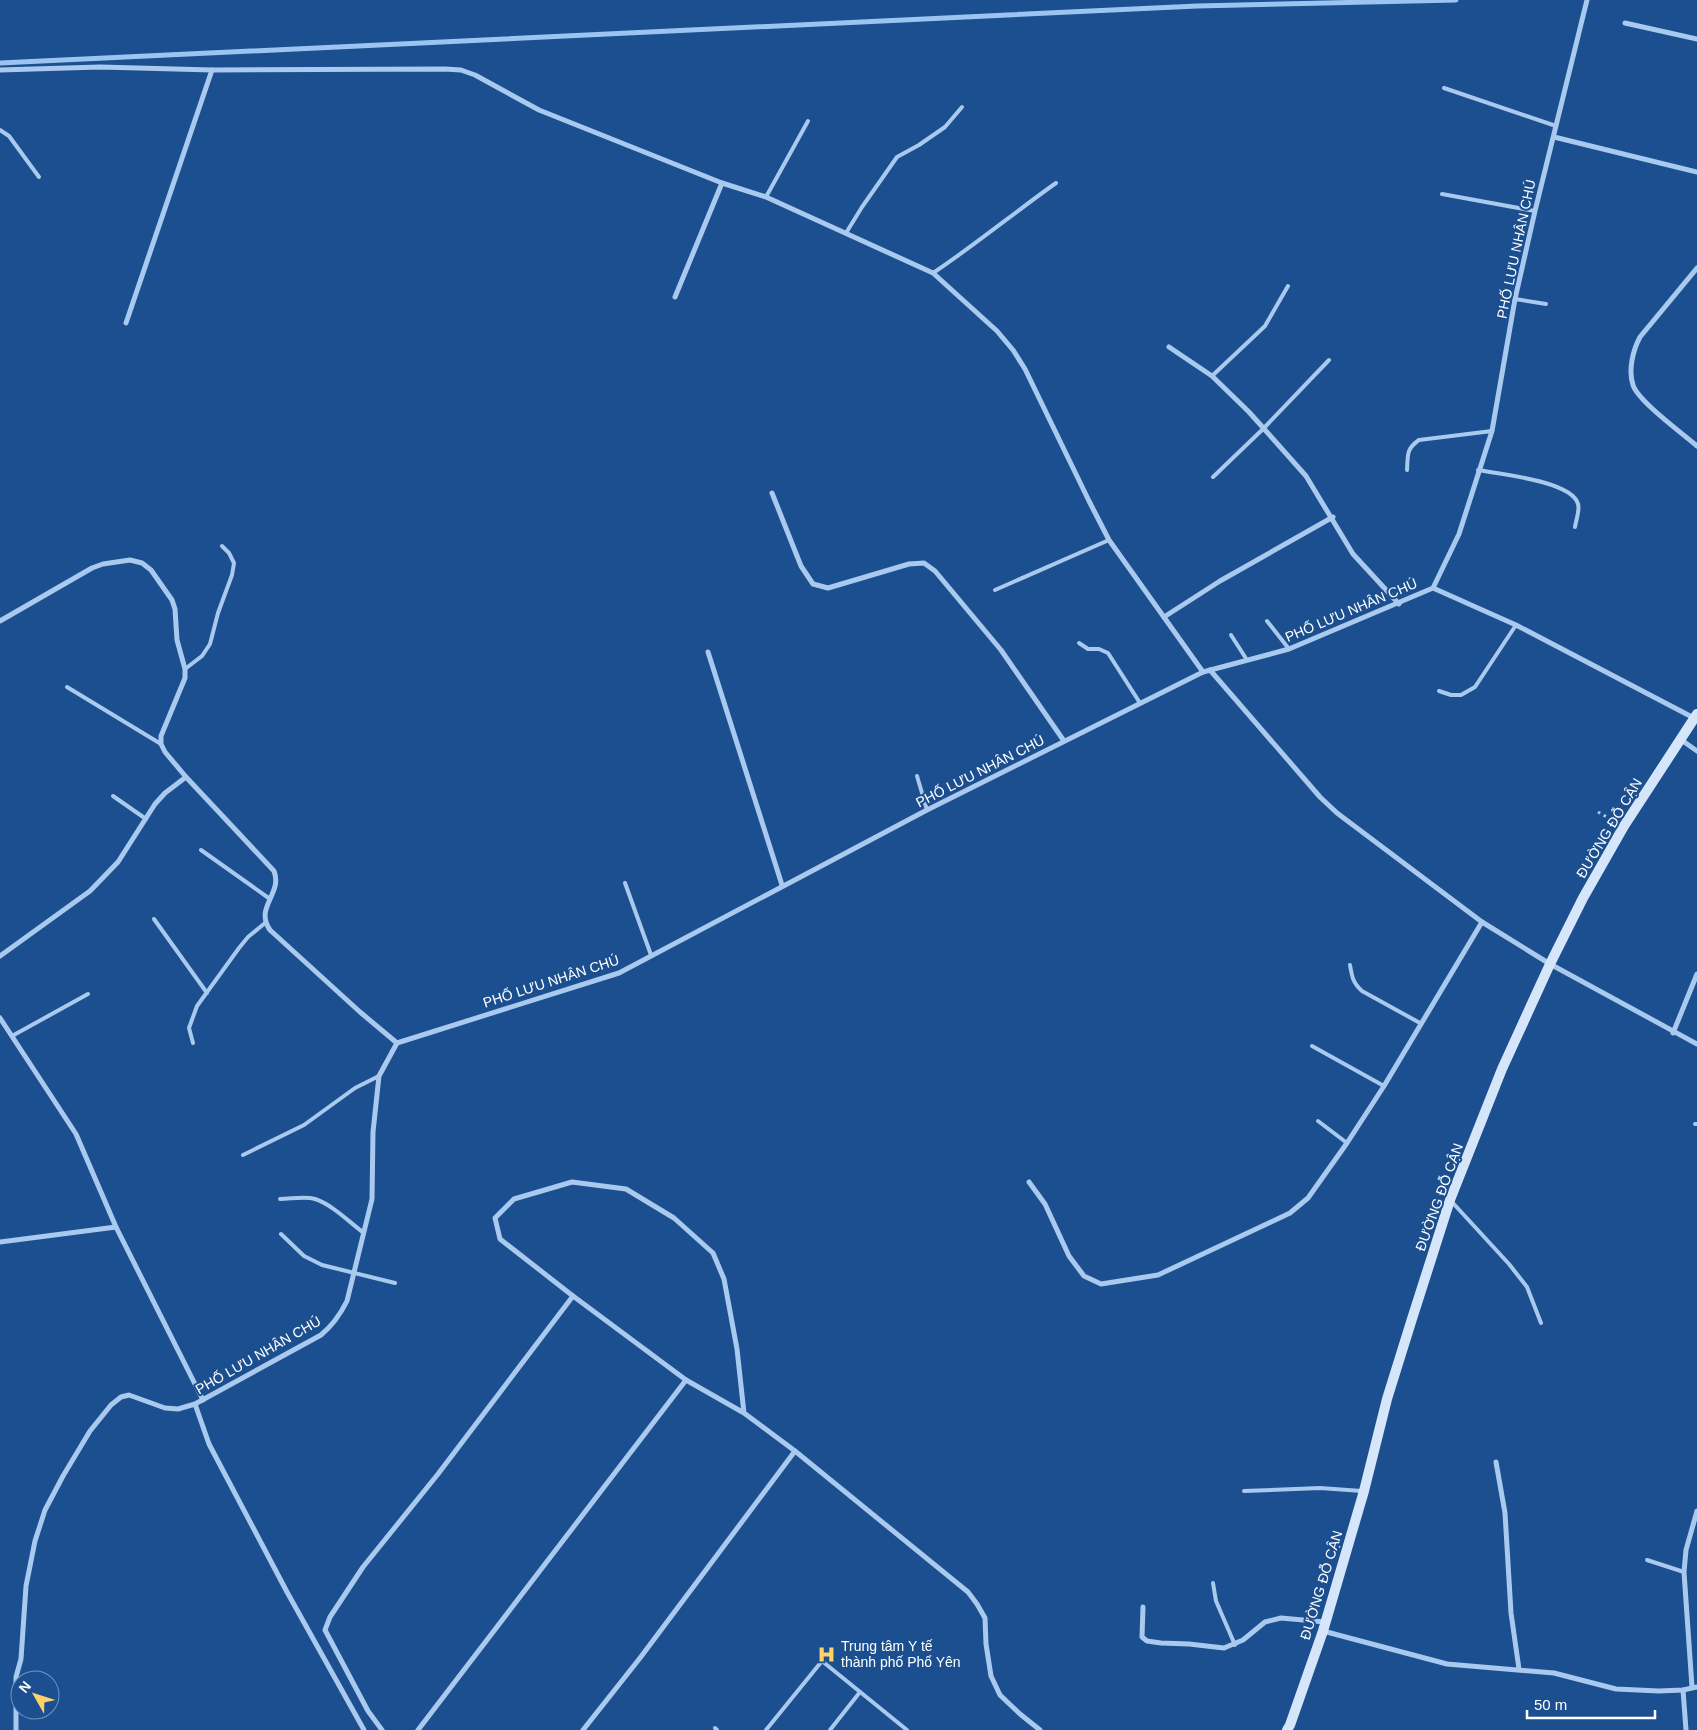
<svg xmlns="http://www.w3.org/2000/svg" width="1697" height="1730" font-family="Helvetica,sans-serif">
  <rect width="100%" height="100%" fill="#1b4f8f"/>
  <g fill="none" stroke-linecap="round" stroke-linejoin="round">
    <polyline stroke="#9cc4f0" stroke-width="5" points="0,63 1197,6 1456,0"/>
    <polyline stroke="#a9c9ee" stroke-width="3" stroke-dasharray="2.5 4" stroke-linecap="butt" points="1598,812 1614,821"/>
    <g stroke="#a9c9ee" stroke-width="4">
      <polyline points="1444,88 1556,126"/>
      <polyline points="0,130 9,136 39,177"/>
      <polyline points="1442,194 1535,211"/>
      <polyline points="766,197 808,121"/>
      <polyline points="846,233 862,207 897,157 919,145 945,127 962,107"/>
      <path d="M 933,273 C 975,245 1015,212 1056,183"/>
      <polyline points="1515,299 1546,304"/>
      <polyline points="1212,376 1265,326 1288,286"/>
      <path d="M 1407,470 C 1408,455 1406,449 1419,440 L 1492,431"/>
      <path d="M 1478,470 C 1499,474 1572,481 1578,504 C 1580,510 1576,520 1575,527"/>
      <polyline points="1213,477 1263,429 1329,360"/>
      <polyline points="995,590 1109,540"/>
      <polyline points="1267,621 1289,649"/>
      <polyline points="1231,635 1247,660"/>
      <polyline points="1079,643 1088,649 1099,649 1108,653 1140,703"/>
      <polyline points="185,669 202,656 210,644 218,613 232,575 234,563 229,553 222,546"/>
      <polyline points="67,687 161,744"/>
      <polyline points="1439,691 1451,695 1461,695 1475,687 1516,625"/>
      <polyline points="917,776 927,810"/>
      <polyline points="113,796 146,819"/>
      <polyline points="201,850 270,899"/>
      <polyline points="625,883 651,955"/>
      <polyline points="154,919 207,993"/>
      <path d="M 1350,965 C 1352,977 1353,983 1362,991 L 1420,1023"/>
      <polyline points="12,1036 88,994"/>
      <polyline points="193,1043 189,1028 197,1006 239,948 248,937 265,923"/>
      <polyline points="1312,1046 1384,1086"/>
      <polyline points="1318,1121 1347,1143"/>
      <polyline points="1695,1124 1697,1124"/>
      <polyline points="243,1155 304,1125 355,1088 379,1076"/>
      <path d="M 280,1199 C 291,1199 305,1196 315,1199 C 333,1205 349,1222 364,1233"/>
      <polyline points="1452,1202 1509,1264 1527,1287 1541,1323"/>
      <polyline points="281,1234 304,1256 322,1265 395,1283"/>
      <polyline points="1244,1491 1320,1488 1362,1491"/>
      <polyline points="1647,1560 1684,1572"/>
      <polyline points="1213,1583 1216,1601 1235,1645"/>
      <polyline points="715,1728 717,1730"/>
      <polyline points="766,1730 822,1661 907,1730"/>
      <polyline points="830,1730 860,1692"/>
    </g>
    <g stroke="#a9c9ee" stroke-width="5">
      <polyline points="1625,23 1697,39"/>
      <polyline points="0,70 100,67 212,70 445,69 461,70 475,75 539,110 722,183 766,197 933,273 997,331 1013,350 1025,369 1089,501 1109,540 1203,672"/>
      <polyline points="1554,137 1697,172"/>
      <path d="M 1697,268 L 1640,337 C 1633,350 1628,370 1633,385 C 1638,401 1682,433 1697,446"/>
      <polyline points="675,297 722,183"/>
      <polyline points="126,323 212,70"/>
      <polyline points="1169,347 1212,376 1249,412 1306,476 1353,554 1399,604"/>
      <polyline points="772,493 801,566 813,584 828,588 909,564 924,563 935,571 1001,650 1064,741"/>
      <polyline points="1433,588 1516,625 1694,718"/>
      <polyline points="1164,617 1220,581 1333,517"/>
      <path d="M 0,621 L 92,568 L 103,564 L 130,560 L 142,563 L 151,570 L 172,600 L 175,609 L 177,640 L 185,669 L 185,678 L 161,736 L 161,744 L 165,752 L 186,777 L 274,871 C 283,894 254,907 270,930 L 360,1012 L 397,1043"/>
      <polyline points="708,652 782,885"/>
      <polyline points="1210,670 1320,797 1337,813 1482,922 1550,964 1697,1044"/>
      <polyline points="1680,739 1697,751"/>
      <polyline points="0,956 90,891 118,862 155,804 165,793 186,777"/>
      <polyline points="0,1018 76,1134 116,1227 203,1400"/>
      <polyline points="1673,1033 1697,974"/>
      <polyline points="1029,1182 1045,1204 1069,1256 1084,1276 1101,1284 1158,1275 1290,1213 1308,1198 1347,1143 1384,1086 1482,922"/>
      <polyline points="0,1242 116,1227"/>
      <polyline points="195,1404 209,1444 287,1592 364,1730"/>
      <polyline points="744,1413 737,1349 724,1279 713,1253 674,1218 626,1189 572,1182 514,1199 495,1218 500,1239 573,1296 686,1380 744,1413 795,1451 968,1592 977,1604 985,1618 986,1644 991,1676 1000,1695 1020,1714 1040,1730"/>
      <polyline points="1496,1462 1505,1513 1511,1613 1519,1669"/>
      <polyline points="1143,1607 1142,1637 1147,1641 1161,1643 1189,1644 1224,1648 1243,1640 1265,1622 1281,1618 1325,1622"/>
      <polyline points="1323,1631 1447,1664 1554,1673 1616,1689 1659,1691 1683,1690 1697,1687"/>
      <polyline points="1692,1687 1684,1572 1686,1550 1697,1511"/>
      <polyline points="1683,1690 1686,1730"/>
      <path d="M 16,1730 L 16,1677 L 21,1659 L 26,1586 L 35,1541 L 45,1510 L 63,1476 L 90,1431 L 111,1405 L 121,1397 L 129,1395 L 165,1408 L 178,1409 L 195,1404 L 321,1335 C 333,1325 340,1315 347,1301 L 372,1199 L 373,1132 L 379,1076 L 397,1043 L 619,973 L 927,810 L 1203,672 L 1289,649 L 1433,588 L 1459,534 L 1492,431 L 1515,299 L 1535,211 L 1587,0"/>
      <polyline points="382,1730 368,1711 325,1630 330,1617 363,1567 438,1474 573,1296"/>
      <polyline points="418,1730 686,1380"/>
      <polyline points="583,1730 640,1658 795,1451"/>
    </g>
    <polyline stroke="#d6e6fa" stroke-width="10" points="1287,1730 1290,1725 1323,1631 1364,1491 1387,1399 1411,1322 1450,1200 1502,1069 1550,964 1583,898 1624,826 1697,714"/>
  </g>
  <defs>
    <symbol id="hospital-bare" viewBox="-9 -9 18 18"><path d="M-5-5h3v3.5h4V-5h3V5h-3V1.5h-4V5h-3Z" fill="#ffd166" stroke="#1b4f8f" stroke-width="2.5" paint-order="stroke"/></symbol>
  </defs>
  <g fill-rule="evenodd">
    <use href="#hospital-bare" x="814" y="1642" width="25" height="25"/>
  </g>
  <g text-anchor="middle" stroke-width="4" stroke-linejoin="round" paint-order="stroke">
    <g font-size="14" fill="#fff" stroke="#1b4f8f">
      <text transform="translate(1516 249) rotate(-78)" y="5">PHỐ LƯU NHÂN CHÚ</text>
      <text transform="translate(1351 610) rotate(-23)" y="5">PHỐ LƯU NHÂN CHÚ</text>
      <text transform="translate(980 771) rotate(-27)" y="5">PHỐ LƯU NHÂN CHÚ</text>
      <text transform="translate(1609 828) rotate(-59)" y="5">ĐƯỜNG ĐỖ CẬN</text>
      <text transform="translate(551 981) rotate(-18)" y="5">PHỐ LƯU NHÂN CHÚ</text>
      <text transform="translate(1439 1197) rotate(-70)" y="5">ĐƯỜNG ĐỖ CẬN</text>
      <text transform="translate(258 1355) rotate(-30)" y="5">PHỐ LƯU NHÂN CHÚ</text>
      <text transform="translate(1321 1585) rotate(-73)" y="5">ĐƯỜNG ĐỖ CẬN</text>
    </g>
    <g font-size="14" fill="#fff" stroke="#1b4f8f" text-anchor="start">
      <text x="841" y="1651">Trung tâm Y tế<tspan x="841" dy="16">thành phố Phổ Yên</tspan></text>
    </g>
  </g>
  <g transform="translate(35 1695) rotate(309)"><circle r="24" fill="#1b4f8f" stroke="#7695bc"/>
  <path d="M0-4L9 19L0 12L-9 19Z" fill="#ffd166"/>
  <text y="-8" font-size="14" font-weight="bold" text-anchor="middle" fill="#ffffff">N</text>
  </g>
  <path d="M1527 1710v8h128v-8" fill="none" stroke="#ffffff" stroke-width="2.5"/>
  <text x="1534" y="1710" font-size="15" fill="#ffffff" stroke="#1b4f8f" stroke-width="4" paint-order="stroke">50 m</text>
</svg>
